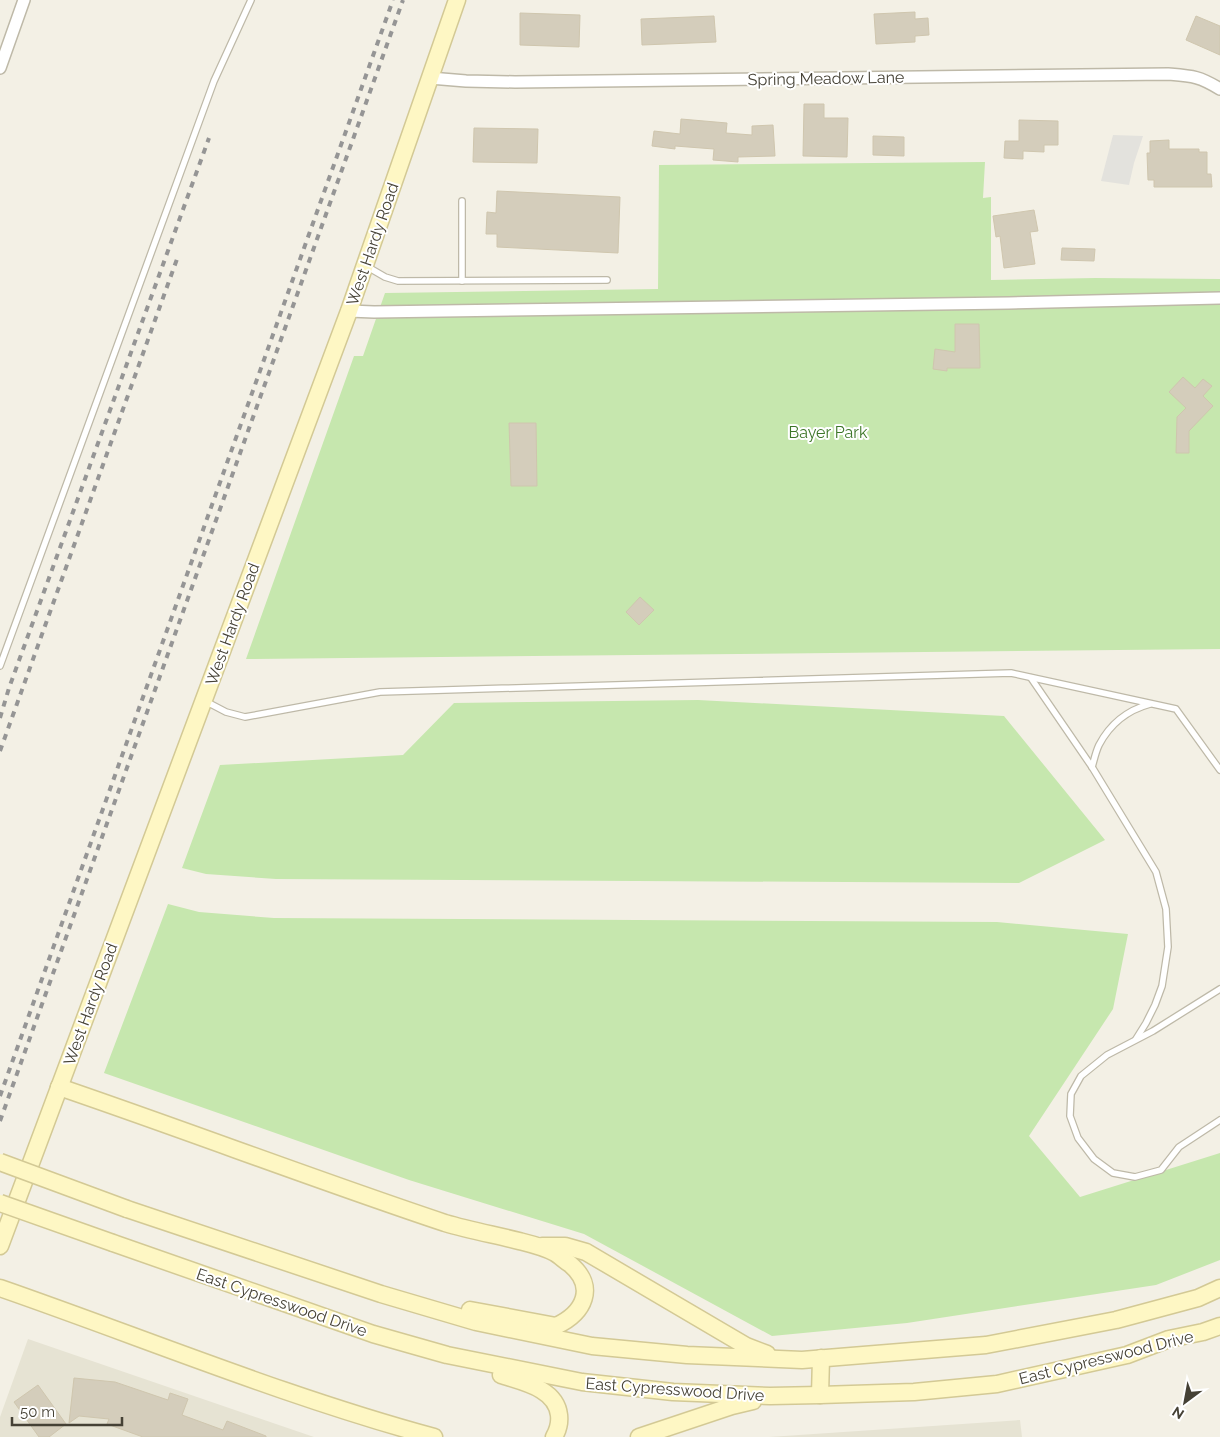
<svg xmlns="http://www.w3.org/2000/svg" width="1220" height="1437" font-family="Raleway,sans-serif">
  <rect width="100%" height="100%" fill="#f3f0e5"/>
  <g fill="#e6e3d3">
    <polygon points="28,1339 314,1437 0,1437 0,1417"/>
    <polygon points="1020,1420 1022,1437 769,1437 784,1436"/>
  </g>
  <g fill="#c6e7ae">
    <polygon points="985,162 983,198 991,197 991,280 1095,278 1220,279 1220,649 246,659 354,356 363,356 385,293 658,289 659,165"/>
    <polygon points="698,700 1004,716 1105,840 1019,883 276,879 206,874 182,868 220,765 403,755 454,703"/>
    <polygon points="168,904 199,912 274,918 997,922 1128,934 1113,1009 1029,1136 1080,1197 1220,1153 1220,1260 1156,1285 907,1323 772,1336 584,1234 409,1180 104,1073"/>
  </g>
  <polygon fill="#e3e2dd" points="1113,135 1143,136 1134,163 1129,185 1101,181"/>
  <g fill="#d4cdbb" stroke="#cfc6ae">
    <polygon points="915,12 915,19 928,18 929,35 915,36 915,42 876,44 874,14"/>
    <polygon points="520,13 580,15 579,47 520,45"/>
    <polygon points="714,16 716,42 642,45 641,19"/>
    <polygon points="1196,16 1220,26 1220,55 1186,40"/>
    <polygon points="804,104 824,104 824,118 848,118 847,157 803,156"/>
    <polygon points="681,119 727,123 726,133 752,135 752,126 773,125 775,156 738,157 738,162 713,160 714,149 675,146 675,149 652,146 654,131 680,134"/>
    <polygon points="1019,120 1058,121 1058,145 1044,145 1044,152 1023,151 1023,159 1004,158 1005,141 1019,141"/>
    <polygon points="474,128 538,129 537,163 473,162"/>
    <polygon points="873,136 904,137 904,156 873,155"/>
    <polygon points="1169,140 1169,149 1199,149 1199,152 1207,152 1207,174 1211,174 1212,187 1154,187 1154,180 1148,180 1147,153 1150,153 1150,141"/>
    <polygon points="497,191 620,197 618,253 497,247 497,234 486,234 487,212 496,213"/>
    <polygon points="1034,210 1038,231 1030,232 1035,264 1004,268 1000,236 996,237 993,216"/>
    <polygon points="1062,248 1095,249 1094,261 1061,260"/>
    <polygon points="955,324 979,324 980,368 947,368 947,371 933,369 935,349 955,352"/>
    <polygon points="1183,377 1195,388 1203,379 1212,386 1203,396 1213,406 1189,431 1189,453 1176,453 1177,417 1186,408 1169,392"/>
    <polygon points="509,423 536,423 537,486 511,486"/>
    <polygon points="640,597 654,610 639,625 626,612"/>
    <polygon points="74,1378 115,1382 168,1400 170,1393 188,1399 182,1415 223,1430 227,1421 266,1436 266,1437 143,1437 107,1424 109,1419 79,1416 69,1423"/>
    <polygon points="38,1385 66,1424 49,1437 39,1437 14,1402"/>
  </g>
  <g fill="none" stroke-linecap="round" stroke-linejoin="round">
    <defs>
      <g id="lane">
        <polyline points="462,201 462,281"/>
        <polyline points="366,266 385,277 398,281 607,280"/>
        <polyline points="0,666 214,81 251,0"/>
        <polyline points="1031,678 1092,767 1156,872 1166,909 1168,947 1162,986 1155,1005 1146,1023 1136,1039"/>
        <polyline points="205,701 226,712 245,717 380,692 1011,673 1176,709 1220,770"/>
        <path d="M 1092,767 C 1094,760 1096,751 1099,745 C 1110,724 1128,710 1150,704"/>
        <polyline points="1220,989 1153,1031 1107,1055 1081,1076 1071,1094 1070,1116 1078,1138 1094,1159 1113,1173 1135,1177 1161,1170 1179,1147 1220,1120"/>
      </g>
      <g id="street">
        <polyline points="0,68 24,0"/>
        <path d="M 430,78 L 466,81 L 515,82 L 1168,74 C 1192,76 1199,76 1220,89"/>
        <polyline points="349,311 374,312 1009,303 1220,298"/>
      </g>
      <g id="secondary">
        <path d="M 59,1087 C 188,1131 316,1180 445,1223 C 469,1230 495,1235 519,1241 C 531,1244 544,1247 555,1253 C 560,1256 565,1261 570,1264 C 597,1287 584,1313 556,1326 L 470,1310"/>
        <polyline points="127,1209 381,1294 476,1322 592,1346 687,1355 802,1360 986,1345 1116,1320 1198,1298 1220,1288"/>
        <polyline points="113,1243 373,1334 447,1355 582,1382 673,1392 770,1396 820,1395 914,1392 997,1384 1127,1355 1169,1339 1203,1332 1220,1326"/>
        <polyline points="0,1246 349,311 457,0"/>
        <polyline points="542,1246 565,1246 586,1252 746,1346 767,1354"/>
        <path d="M 0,1288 C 144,1338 286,1397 434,1437"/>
        <path d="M 501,1375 C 522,1382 556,1388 559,1415 C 560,1423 558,1430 554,1437"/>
        <polyline points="820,1395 821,1358"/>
        <polyline points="639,1437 732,1406 753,1401"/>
      </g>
    </defs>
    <use href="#lane" stroke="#beb9a8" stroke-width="8"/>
    <use href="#street" stroke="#beb9a8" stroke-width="14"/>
    <use href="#secondary" stroke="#d3c995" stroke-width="19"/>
    <use href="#lane" stroke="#fff" stroke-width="5.5"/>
    <use href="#street" stroke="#fff" stroke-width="11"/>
    <use href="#secondary" stroke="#fef7c4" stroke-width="16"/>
    <g stroke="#959595" stroke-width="4" stroke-dasharray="6 6" stroke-linecap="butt">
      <polyline points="0,718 9,688 209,138"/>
      <polyline points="0,751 177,259"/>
      <polyline points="0,1096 393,0"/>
      <polyline points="0,1121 403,0"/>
    </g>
    <defs>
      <g id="secondary-bridge">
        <polyline points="0,1162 127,1209"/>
        <polyline points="0,1203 113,1243"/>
      </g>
    </defs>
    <use href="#secondary-bridge" stroke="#d3c995" stroke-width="19" stroke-linecap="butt"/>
    <use href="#secondary-bridge" stroke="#fef7c4" stroke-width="16"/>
  </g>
  <g text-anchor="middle" stroke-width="4" stroke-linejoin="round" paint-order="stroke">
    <g font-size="16" fill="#454135" stroke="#fff">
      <text transform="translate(826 78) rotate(-1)" y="6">Spring Meadow Lane</text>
      <text transform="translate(372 244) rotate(-71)" y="6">West Hardy Road</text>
      <text transform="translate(232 624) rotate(-70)" y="6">West Hardy Road</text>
      <text transform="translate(90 1004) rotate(-70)" y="6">West Hardy Road</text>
      <text transform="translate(282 1302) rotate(19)" y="6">East Cypresswood Drive</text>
      <text transform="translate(1106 1357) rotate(-14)" y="6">East Cypresswood Drive</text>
      <text transform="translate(675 1389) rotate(4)" y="6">East Cypresswood Drive</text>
    </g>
    <g font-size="16" fill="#3d7628" stroke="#fff">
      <text x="828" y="438">Bayer Park</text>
    </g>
  </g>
  <g transform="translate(1185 1402) rotate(212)" stroke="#ffffff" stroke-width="4" paint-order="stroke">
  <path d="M0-4L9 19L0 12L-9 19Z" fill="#454135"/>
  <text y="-8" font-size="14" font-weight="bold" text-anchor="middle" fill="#454135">N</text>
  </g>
  <path d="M12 1417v8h110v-8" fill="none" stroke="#454135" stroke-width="2.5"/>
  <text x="20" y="1417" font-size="15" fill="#454135" stroke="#ffffff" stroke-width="4" paint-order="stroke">50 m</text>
</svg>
